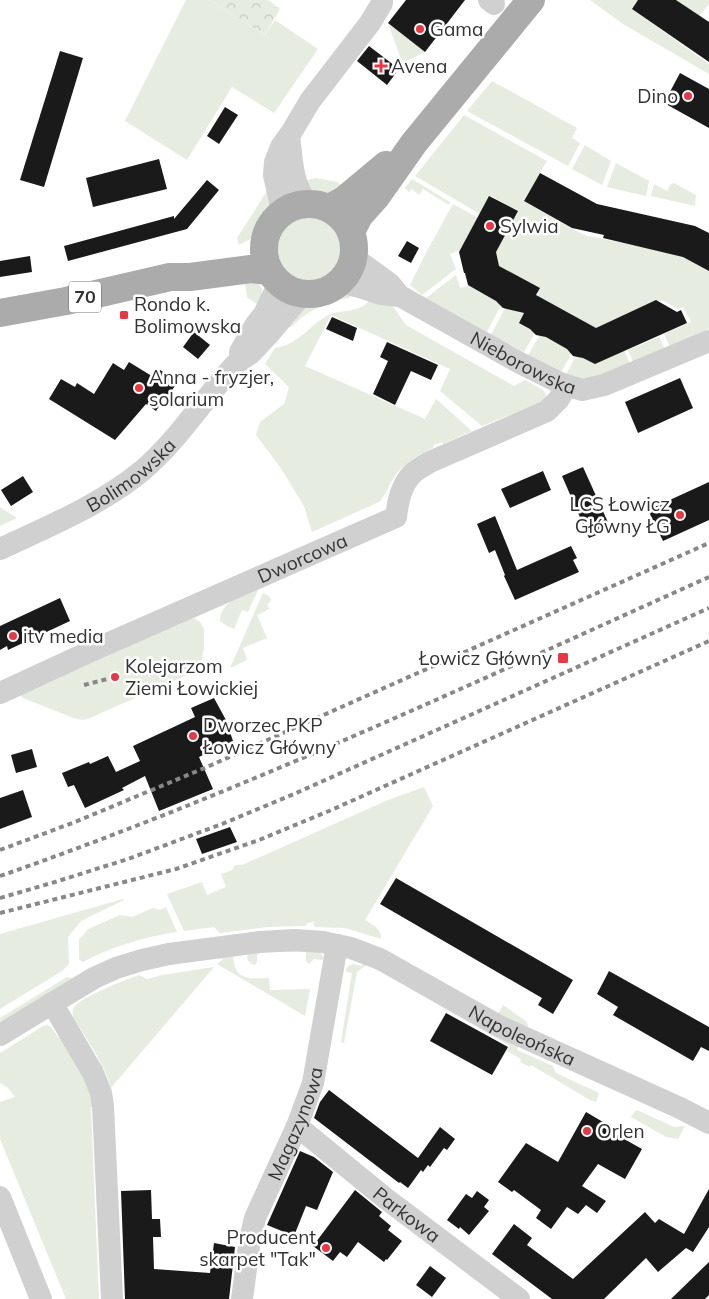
<svg xmlns="http://www.w3.org/2000/svg" width="709" height="1299" font-family="Mulish,sans-serif">
  <defs>
    <pattern id="park-crowns" width="20" height="18" patternUnits="userSpaceOnUse" patternTransform="scale(1.25)"><rect width="20" height="18" fill="#e6ecdf"/><path d="M2 6a3 3 0 1 1 6 0M12 15a3 3 0 1 1 6 0" fill="none" stroke="#c6cbc0"/></pattern>
  </defs>
  <rect width="100%" height="100%" fill="#fff"/>
  <g fill="#e6ecdf">
    <polygon points="186,0 209,0 265,35 275,20 318,49 274,113 232,87 187,160 125,121"/>
    <polygon points="590,0 639,0 633,10 709,64 709,74 623,24"/>
    <polygon points="676,0 709,0 709,4 699,16"/>
    <polygon points="388,23 425,52 405,62 401,59"/>
    <polygon points="492,81 577,128 572,138 580,143 568,166 467,111"/>
    <polygon points="464,115 547,161 523,201 584,235 681,255 709,271 709,329 670,347 664,334 691,322 683,307 678,309 662,300 594,330 537,297 539,292 492,266 491,254 517,210 491,196 480,214 415,176"/>
    <polygon points="585,145 611,161 602,185 572,169"/>
    <polygon points="616,163 649,181 646,196 607,187"/>
    <path d="M 316,178 L 338,182 L 346,191 C 327,195 318,198 303,181 Z"/>
    <polygon points="412,179 450,202 449,205 423,189 419,195 412,189 409,192 405,188"/>
    <polygon points="674,183 696,195 695,206 651,196 654,184 667,191 671,184"/>
    <polygon points="267,191 272,210 269,217 256,236 239,245 237,238"/>
    <polygon points="453,204 478,218 460,250 450,254 456,269 422,295 410,285 427,251"/>
    <circle cx="310" cy="249" r="32"/>
    <polygon points="456,275 460,288 469,285 502,303 487,332 426,298"/>
    <path d="M 244,276 C 263,286 264,285 261,307 L 247,297 Z"/>
    <path d="M 340,292 L 354,292 L 349,298 C 324,302 309,310 291,327 L 287,328 L 306,303 L 328,297 Z"/>
    <path d="M 371,298 L 392,305 L 406,325 L 514,386 L 525,380 L 543,390 L 546,394 L 544,401 L 482,426 L 440,391 L 450,369 L 331,315 L 305,366 L 425,419 L 436,399 L 472,431 L 443,444 L 442,442 L 434,445 L 433,448 C 417,456 400,465 391,482 C 387,489 385,496 379,502 L 312,532 L 304,506 L 280,467 L 256,435 L 260,422 L 284,404 L 289,387 L 265,364 L 275,348 C 291,346 304,334 315,324 C 319,321 324,317 328,315 C 343,309 361,314 371,298 Z"/>
    <polygon points="506,306 525,315 536,331 524,352 491,335"/>
    <polygon points="541,333 573,351 560,374 528,355"/>
    <polygon points="659,337 665,349 633,362 628,350"/>
    <polygon points="624,350 630,364 603,376 581,379 565,376 577,354"/>
    <polygon points="0,507 17,518 0,526"/>
    <path d="M 259,588 L 248,612 L 242,610 L 234,629 L 227,626 L 220,621 C 221,600 243,595 259,588 Z"/>
    <polygon points="263,593 269,596 271,600 270,602 267,604 269,609 257,615 267,638 243,648 247,660 230,668"/>
    <polygon points="194,618 200,622 204,629 204,648 201,662 198,667 187,675 90,718 83,720 76,719 23,698 21,696 21,690"/>
    <path d="M 424,787 L 433,806 L 365,920 C 373,925 381,928 381,939 L 345,928 L 314,927 L 314,922 L 307,923 L 306,926 L 267,927 L 220,933 L 214,927 L 184,931 L 167,894 L 202,882 L 207,895 L 226,887 L 221,874 L 232,870 L 235,865 L 242,865 L 388,800 Z"/>
    <polygon points="123,899 124,900 81,921 68,937 69,964 62,971 0,1009 0,934"/>
    <path d="M 166,907 L 177,932 C 144,937 113,946 83,962 L 81,961 L 79,959 L 79,940 L 88,929 L 120,915 L 132,917 L 153,908 L 159,910 Z"/>
    <polygon points="316,950 321,953 324,958 322,960 314,959 309,964 306,961 306,952 257,952 257,962 255,965 251,964 247,959 248,954 250,952"/>
    <path d="M 226,954 L 233,957 C 234,961 234,965 236,969 C 241,981 258,978 269,978 L 270,990 L 310,989 L 305,1016 L 217,964 L 221,961 Z"/>
    <path d="M 364,961 L 384,973 L 366,965 L 357,972 L 344,1043 L 341,1042 L 352,973 L 346,972 C 346,967 349,965 353,964 L 362,966 Z"/>
    <path d="M 214,967 L 111,1088 C 104,1063 87,1040 73,1017 C 73,1014 72,1012 73,1009 C 78,998 127,979 139,975 L 147,979 L 162,975 Z"/>
    <polygon points="67,977 75,979 0,1022 0,1018"/>
    <polygon points="402,984 519,1045 517,1050 553,1066 556,1073 599,1093 596,1102 590,1100 531,1065 530,1067 520,1062 521,1059 507,1051 510,1046"/>
    <polygon points="503,1005 527,1022 528,1026 526,1030 498,1014"/>
    <polygon points="47,1025 51,1027 58,1037 64,1034 96,1102 91,1108 99,1299 66,1299 0,1139 0,1102 15,1097 8,1088 0,1083 0,1053 43,1026"/>
    <polygon points="637,1110 674,1127 685,1126 678,1139 666,1137 631,1117 634,1112"/>
  </g>
  <polygon fill="url(#park-crowns)" points="209,0 268,0 280,9 265,35"/>
  <g fill="#1a1a1a">
    <polygon points="406,0 465,0 425,52 388,23"/>
    <polygon points="638,0 676,0 709,22 709,62 632,9"/>
    <polygon points="369,46 395,66 396,73 387,85 357,61"/>
    <polygon points="60,51 83,58 44,187 20,180"/>
    <polygon points="680,73 709,89 709,128 664,103"/>
    <polygon points="225,107 238,115 219,144 207,136"/>
    <polygon points="159,159 167,189 93,207 86,178"/>
    <polygon points="540,173 597,204 695,226 709,233 709,271 683,257 603,238 604,235 572,228 524,201"/>
    <polygon points="207,180 219,190 187,229 68,261 64,246 174,216 174,219"/>
    <polygon points="489,196 518,211 496,252 499,266 540,288 536,295 596,328 656,300 677,312 681,310 687,323 595,364 583,358 573,356 567,349 546,337 536,335 530,329 519,323 524,313 503,308 496,301 468,285 465,273 464,273 459,252"/>
    <polygon points="407,241 419,248 411,263 398,256"/>
    <polygon points="30,256 32,272 0,277 0,261"/>
    <polygon points="332,317 357,328 353,341 326,329"/>
    <polygon points="194,332 210,345 198,359 183,347"/>
    <polygon points="387,342 438,365 431,380 411,371 395,405 373,394 388,361 380,357"/>
    <polygon points="129,362 155,378 160,370 178,381 169,395 167,394 156,411 146,404 115,440 49,399 61,379 75,387 77,383 94,394 113,363 124,370"/>
    <polygon points="680,378 693,408 638,433 625,402"/>
    <polygon points="583,467 611,529 589,538 562,476"/>
    <polygon points="543,471 551,490 510,508 501,489"/>
    <polygon points="23,476 33,492 11,506 1,490"/>
    <polygon points="709,482 709,520 663,541 648,510"/>
    <polygon points="495,516 517,570 571,546 577,558 573,560 579,572 515,600 504,576 505,575 495,550 489,553 477,524"/>
    <polygon points="60,598 70,621 8,650 7,646 0,650 0,626"/>
    <polygon points="214,698 226,720 233,741 199,757 213,789 159,811 145,776 122,788 124,790 85,808 74,785 68,787 62,773 89,762 90,764 108,756 116,772 140,761 133,746 195,717 191,708"/>
    <polygon points="32,749 37,767 16,773 11,755"/>
    <polygon points="23,790 32,817 0,829 0,798"/>
    <polygon points="230,827 237,842 202,854 196,839"/>
    <polygon points="396,878 573,980 553,1014 538,1005 542,998 380,904"/>
    <polygon points="609,971 709,1027 709,1051 701,1047 693,1061 613,1015 618,1007 597,994"/>
    <polygon points="446,1013 508,1047 492,1075 430,1041"/>
    <polygon points="329,1090 418,1158 440,1127 455,1139 447,1150 444,1148 430,1167 428,1165 423,1172 421,1170 408,1188 400,1182 399,1183 314,1118 320,1102"/>
    <polygon points="586,1112 603,1122 601,1126 642,1149 625,1179 598,1164 582,1186 606,1201 597,1213 586,1205 578,1214 567,1207 551,1229 536,1218 541,1210 514,1190 512,1192 498,1182 526,1143 558,1162"/>
    <polygon points="300,1151 314,1157 333,1172 317,1210 306,1206 294,1236 267,1225"/>
    <polygon points="709,1189 709,1227 693,1252 686,1248 658,1272 646,1258 604,1299 552,1299 492,1254 514,1224 532,1238 527,1245 573,1279 645,1212 655,1223 659,1219 684,1234"/>
    <polygon points="151,1190 152,1219 160,1219 161,1237 153,1237 154,1269 210,1273 214,1243 235,1247 229,1299 125,1299 121,1191"/>
    <polygon points="355,1190 382,1212 379,1216 391,1226 388,1230 402,1241 387,1260 386,1259 384,1262 358,1242 347,1257 340,1252 333,1261 313,1246"/>
    <polygon points="477,1191 489,1200 484,1207 489,1211 469,1235 460,1227 459,1229 447,1220 466,1194 472,1198"/>
    <polygon points="709,1262 709,1295 705,1299 671,1299"/>
    <polygon points="430,1266 446,1278 432,1297 416,1285"/>
  </g>
  <g fill="none" stroke-linecap="round" stroke-linejoin="round">
    <g stroke="#d0d0d0" stroke-width="22">
      <polyline points="489,0 494,4"/>
      <path d="M 289,137 C 293,162 291,183 308,203"/>
      <polyline points="280,213 280,202 274,175 275,162 281,147 291,133 310,101 370,23 382,3 382,0"/>
      <path id="s1" d="M 353,257 L 390,284 L 400,296 L 520,363 L 560,383 L 582,390 L 604,385 L 709,341"/>
      <polyline points="339,282 360,287 381,294 400,296"/>
      <polyline points="240,352 256,324 264,314 279,283"/>
      <path id="s2" d="M 0,549 C 49,526 101,505 143,470 C 178,440 202,401 233,367 C 238,361 245,358 251,353 C 257,347 263,340 269,334 C 281,320 291,306 304,294"/>
      <path id="s3" d="M 0,693 L 91,651 L 396,517 C 398,501 401,485 413,473 C 418,469 425,465 430,462 L 547,411 L 559,399 L 566,386"/>
      <polyline points="52,1003 93,1073 101,1093 103,1106 112,1299"/>
      <path id="s4" d="M 0,1035 L 94,978 L 116,968 L 142,960 L 169,954 L 260,942 L 295,940 L 323,942 L 351,948 L 380,959 L 501,1027 L 680,1108 L 709,1123"/>
      <path id="s5" d="M 297,1126 L 385,1198 L 519,1299"/>
      <polyline points="0,1197 41,1299"/>
      <path id="s6" d="M 242,1299 L 250,1239 L 255,1218 L 297,1126 L 313,1083 L 337,945"/>
    </g>
    <g stroke="#ababab" stroke-width="28">
      <circle cx="309" cy="249" r="45"/>
      <polyline points="330,208 344,200 386,165"/>
      <polyline points="351,232 359,216 376,197 414,143 531,0"/>
      <polyline points="0,313 66,301 170,277 190,277 251,269 269,271"/>
    </g>
    <g stroke="#888" stroke-width="4" stroke-dasharray="5 4" stroke-linecap="butt">
      <polyline points="84,685 115,677"/>
      <polyline points="0,850 75,822 207,767 709,543"/>
      <path d="M 0,876 C 242,792 475,682 709,577"/>
      <polyline points="0,898 55,882 128,859 222,824 294,794 709,608"/>
      <polyline points="0,913 176,869 259,840 329,811 709,641"/>
    </g>
  </g>
  <g fill="#e63946" stroke="#fff" stroke-width="2">
    <circle cx="420" cy="29" r="5"/>
    <path d="M378.5 58.5h5v5h5v5h-5v5h-5v-5h-5v-5h5z"/>
    <circle cx="688" cy="96" r="5"/>
    <circle cx="490" cy="226" r="5"/>
    <rect x="119" y="310" width="10" height="10" rx="2.5"/>
    <circle cx="139" cy="388" r="5"/>
    <circle cx="680" cy="515" r="5"/>
    <circle cx="13" cy="636" r="5"/>
    <rect x="557" y="652" width="12" height="12" rx="2.5"/>
    <circle cx="115" cy="677" r="5"/>
    <circle cx="193" cy="736" r="5"/>
    <circle cx="587" cy="1131" r="5"/>
    <circle cx="326" cy="1248" r="5"/>
  </g>
  <g text-anchor="middle" stroke-width="5" stroke-linejoin="round" paint-order="stroke">
    <rect fill="#fff" stroke="#707070" stroke-width="1" x="69" y="281.5" width="32" height="31" rx="4"/>
    <g font-size="18" font-weight="bold" fill="#333">
      <text x="85" y="303">70</text>
    </g>
    <g font-size="19" fill="#333" stroke="#fff" text-anchor="start">
      <text x="430" y="36">Gama</text>
      <text x="391" y="73">Avena</text>
      <text x="678" y="103" text-anchor="end">Dino</text>
      <text x="500" y="233">Sylwia</text>
      <text x="134" y="311">Rondo k.<tspan x="134" dy="22">Bolimowska</tspan></text>
      <text x="149" y="384">Anna - fryzjer,<tspan x="149" dy="22">solarium</tspan></text>
      <text x="670" y="511" text-anchor="end">LCS Łowicz<tspan x="670" dy="22">Główny ŁG</tspan></text>
      <text x="23" y="643">itv media</text>
      <text x="552" y="665" text-anchor="end">Łowicz Główny</text>
      <text x="125" y="673">Kolejarzom<tspan x="125" dy="22">Ziemi Łowickiej</tspan></text>
      <text x="203" y="732">Dworzec PKP<tspan x="203" dy="22">Łowicz Główny</tspan></text>
      <text x="597" y="1138">Orlen</text>
      <text x="316" y="1244" text-anchor="end">Producent<tspan x="316" dy="22">skarpet "Tak"</tspan></text>
    </g>
    <g font-size="19" fill="#333" stroke="#fff">
      <text dy="7" stroke="none"><textPath href="#s1" startOffset="202">Nieborowska</textPath></text>
      <text dy="7" stroke="none"><textPath href="#s2" startOffset="151">Bolimowska</textPath></text>
      <text dy="7" stroke="none"><textPath href="#s3" startOffset="331">Dworcowa</textPath></text>
      <text dy="7" stroke="none"><textPath href="#s4" startOffset="565">Napoleońska</textPath></text>
      <text dy="7" stroke="none"><textPath href="#s6" startOffset="185">Magazynowa</textPath></text>
      <text dy="7" stroke="none"><textPath href="#s5" startOffset="141">Parkowa</textPath></text>
    </g>
  </g>
</svg>
